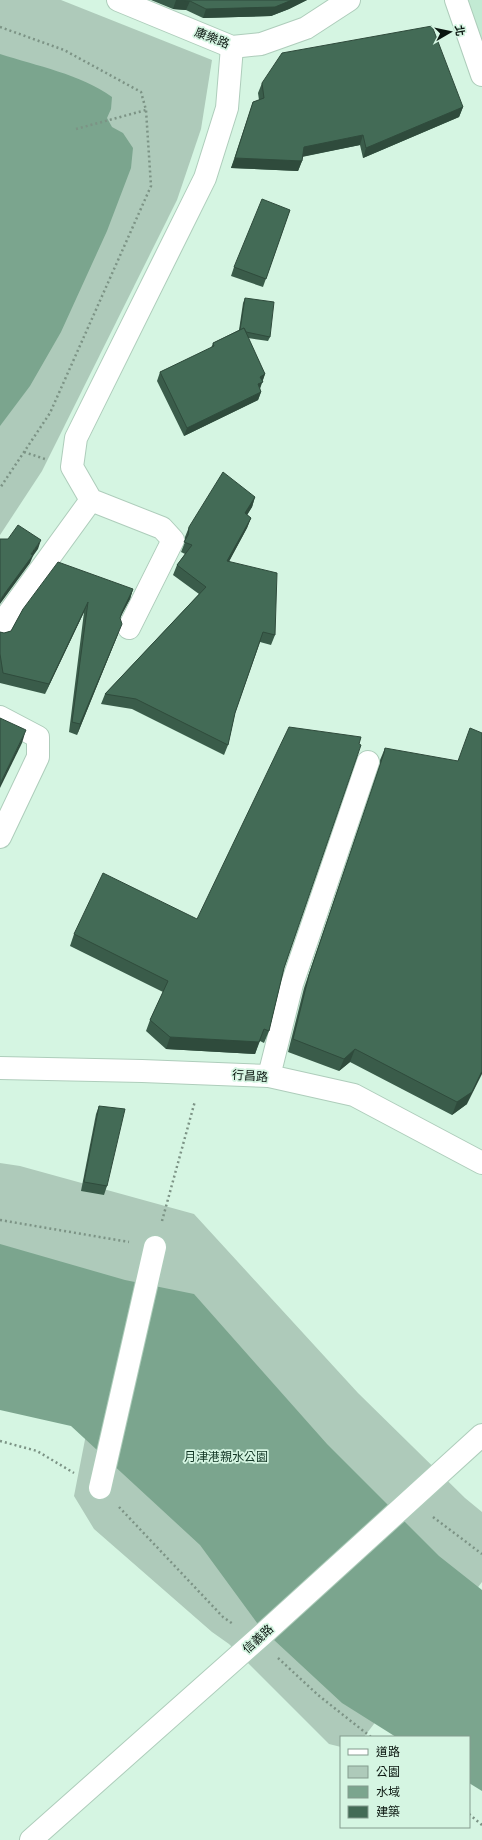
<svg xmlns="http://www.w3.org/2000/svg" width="482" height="1840" font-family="'Open Sans','Noto Sans TC',sans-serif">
  <rect width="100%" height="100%" fill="#d5f5e2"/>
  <polygon fill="#c2ead3" points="464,0 482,0 482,54"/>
  <g fill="#aecaba">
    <polygon points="0,0 61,0 212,60 201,129 177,200 42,471 0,535"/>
    <polygon points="0,1163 20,1166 194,1214 358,1393 465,1498 482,1512 482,1582 364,1737 341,1737 341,1747 329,1744 229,1644 212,1632 94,1529 74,1496 113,1296 0,1283"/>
  </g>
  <g fill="#7ba58e">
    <path d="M 0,54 C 37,66 80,74 112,97 L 111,109 L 107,118 L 112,127 L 123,133 L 133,148 L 131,168 L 107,231 L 61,332 L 30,386 L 0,426 Z"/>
    <polygon points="0,1244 125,1280 194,1294 327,1444 439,1556 482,1590 482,1791 469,1783 469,1737 396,1737 342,1703 260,1627 200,1545 71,1426 0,1410"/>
  </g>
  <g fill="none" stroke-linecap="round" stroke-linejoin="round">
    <defs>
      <g id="minor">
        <polyline points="118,0 232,47 261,44 306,28 349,0"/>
        <polyline points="456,0 482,75"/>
        <polyline points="129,628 173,540 162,528 91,500 72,467 76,438 205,178 227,108 232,47"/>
        <polyline points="0,631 9,613 91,500"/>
        <polyline points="0,717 38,737 38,757 0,837"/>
        <polyline points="0,1068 142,1071 269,1076 354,1095 482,1163"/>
        <polyline points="269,1076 292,984 368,762"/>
        <polyline points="100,1488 155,1247"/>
        <polyline points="31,1840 262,1635 482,1435"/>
      </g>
    </defs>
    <use href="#minor" stroke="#aecdbb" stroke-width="24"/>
    <g stroke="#7c9385" stroke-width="2.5" stroke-dasharray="2 3" stroke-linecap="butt">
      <polyline points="0,27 64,50 141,92 146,110 151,186 50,413 0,488"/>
      <polyline points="76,129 146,110"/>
      <polyline points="24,452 45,459"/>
      <polyline points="0,1220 129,1242"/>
      <polyline points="162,1221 195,1101"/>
      <polyline points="0,1441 37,1451 74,1473"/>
      <polyline points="119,1507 223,1617 233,1624"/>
      <polyline points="433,1517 482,1554"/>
      <polyline points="278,1658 318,1695 371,1737"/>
      <polyline points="469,1814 482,1825"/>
    </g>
    <use href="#minor" stroke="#fff" stroke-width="22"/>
  </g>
  <g fill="#3a5c4a">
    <polygon points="151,0 307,0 289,9 271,16 203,18 186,10 173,9"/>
    <polygon points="262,83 463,107 459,117 363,158 360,145 302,157 302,161 298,171 231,168 253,102 259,100 258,93"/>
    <polygon points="290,210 263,287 231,276 234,267"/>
    <polygon points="245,298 270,337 268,341 248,338 265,374 260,389 261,392 258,400 184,436 157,381 160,372 211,348 213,343 239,330 243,303"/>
    <polygon points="255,497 252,507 247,515 251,518 247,528 229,561 275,635 271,645 260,642 235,713 228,745 224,755 132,709 101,704 105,694 199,594 173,575 177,565 185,554 181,552 185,542 185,537 189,527"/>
    <polygon points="133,589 130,599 120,617 118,634 77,735 69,732 84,612 45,694 0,683 0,632 4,633 11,631 23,609"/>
    <polygon points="359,744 284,968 269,1031 264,1043 260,1041 255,1054 166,1049 146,1031 150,1020 163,992 70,946 74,934 197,919"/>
    <polygon points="385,748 467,1104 452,1115 350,1062 339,1071 288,1052 304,988 380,766 380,760"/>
    <polygon points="99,1106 107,1186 104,1195 81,1191 96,1114"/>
  </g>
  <g fill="#2f4b3c">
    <polygon points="176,0 190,1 186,10 173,9"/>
    <polygon points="292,0 307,0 289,9 271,16 203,18 206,9"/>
    <polygon points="463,107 459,117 363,158 366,148"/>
    <polygon points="363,135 360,145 300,157 304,147"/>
    <polygon points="235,158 302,161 298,171 231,168"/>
    <polygon points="265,374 259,390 254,392 260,377"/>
    <polygon points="261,392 258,400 184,436 187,428"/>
    <polygon points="255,497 252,507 242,523 245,513"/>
    <polygon points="251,518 247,528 224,571 227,561"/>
    <polygon points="41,540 38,549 33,556 30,563 0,604 0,602 2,597 31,554"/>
    <polygon points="133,589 130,599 118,622 122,612"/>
    <polygon points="88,602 84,612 45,694 49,684"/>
    <polygon points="122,624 118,634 77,735 80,724"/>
    <polygon points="26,730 22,743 0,788 0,784"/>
    <polygon points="170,1037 259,1042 255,1054 166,1049"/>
    <polygon points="355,1049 350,1062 339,1071 344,1059"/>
    <polygon points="482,1071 482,1074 467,1104 452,1115 457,1102"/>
  </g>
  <g fill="#436b56" stroke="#2f4b3c">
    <polygon points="177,0 292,0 275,7 206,9 190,1"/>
    <polygon points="432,26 463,107 366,148 363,135 304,147 302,161 235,158 253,102 264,98 262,83 282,53"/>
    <polygon points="262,199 290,210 266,279 234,267"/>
    <polygon points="245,298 274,302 270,337 246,332 244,328 240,330"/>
    <polygon points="244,328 265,374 260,377 263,382 258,384 261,392 187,428 160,372 214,346 213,343"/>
    <polygon points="223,472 255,497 245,513 251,518 227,561 277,573 275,635 263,632 235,713 228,745 136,699 105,694 206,587 177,565 192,545 184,542 188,535 189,527"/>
    <polygon points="18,525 41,540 31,554 33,555 2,597 0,602 0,539 8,539"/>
    <polygon points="58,562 133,589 122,612 120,618 122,624 80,724 72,722 88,602 49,684 3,673 0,654 0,632 4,633 11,631 23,609"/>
    <polygon points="0,718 26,730 0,784"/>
    <polygon points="289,727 361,737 359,744 361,745 284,968 269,1031 264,1029 259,1042 170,1037 150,1020 168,981 74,934 103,873 197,919"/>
    <polygon points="470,728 482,733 482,1071 472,1092 457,1102 355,1049 344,1059 293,1039 309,975 384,753 385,748 458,761"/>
    <polygon points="99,1106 125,1109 107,1186 84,1182"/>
  </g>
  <g text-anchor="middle" stroke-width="3.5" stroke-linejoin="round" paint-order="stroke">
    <g font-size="12" fill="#0a150f" stroke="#d5f5e2">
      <text transform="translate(212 38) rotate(21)" y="4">康樂路</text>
      <text transform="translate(250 1076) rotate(4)" y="4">行昌路</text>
      <text transform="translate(258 1639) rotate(-42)" y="4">信義路</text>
    </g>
    <g font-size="12" fill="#0f3322" stroke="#d5f5e2">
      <text x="226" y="1461">月津港親水公園</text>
    </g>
  </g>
  <rect x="340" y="1736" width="130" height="92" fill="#d5f5e2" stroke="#849b8e"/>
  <rect x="348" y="1749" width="20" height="6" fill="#ffffff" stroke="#849b8e"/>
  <text x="376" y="1756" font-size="12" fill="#0a150f">道路</text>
  <rect x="348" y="1766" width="20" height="12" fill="#aecaba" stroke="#849b8e"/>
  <text x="376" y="1776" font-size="12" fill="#0a150f">公園</text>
  <rect x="348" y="1786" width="20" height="12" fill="#7ba58e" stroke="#849b8e"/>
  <text x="376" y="1796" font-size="12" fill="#0a150f">水域</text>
  <rect x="348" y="1806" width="20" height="12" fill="#436b56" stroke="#849b8e"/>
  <text x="376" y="1816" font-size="12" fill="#0a150f">建築</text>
  <g transform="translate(450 32) rotate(81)" stroke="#d5f5e2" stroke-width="3" paint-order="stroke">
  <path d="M0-3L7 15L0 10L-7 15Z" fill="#0a150f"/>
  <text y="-6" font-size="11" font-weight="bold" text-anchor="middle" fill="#0a150f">北</text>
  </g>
</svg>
